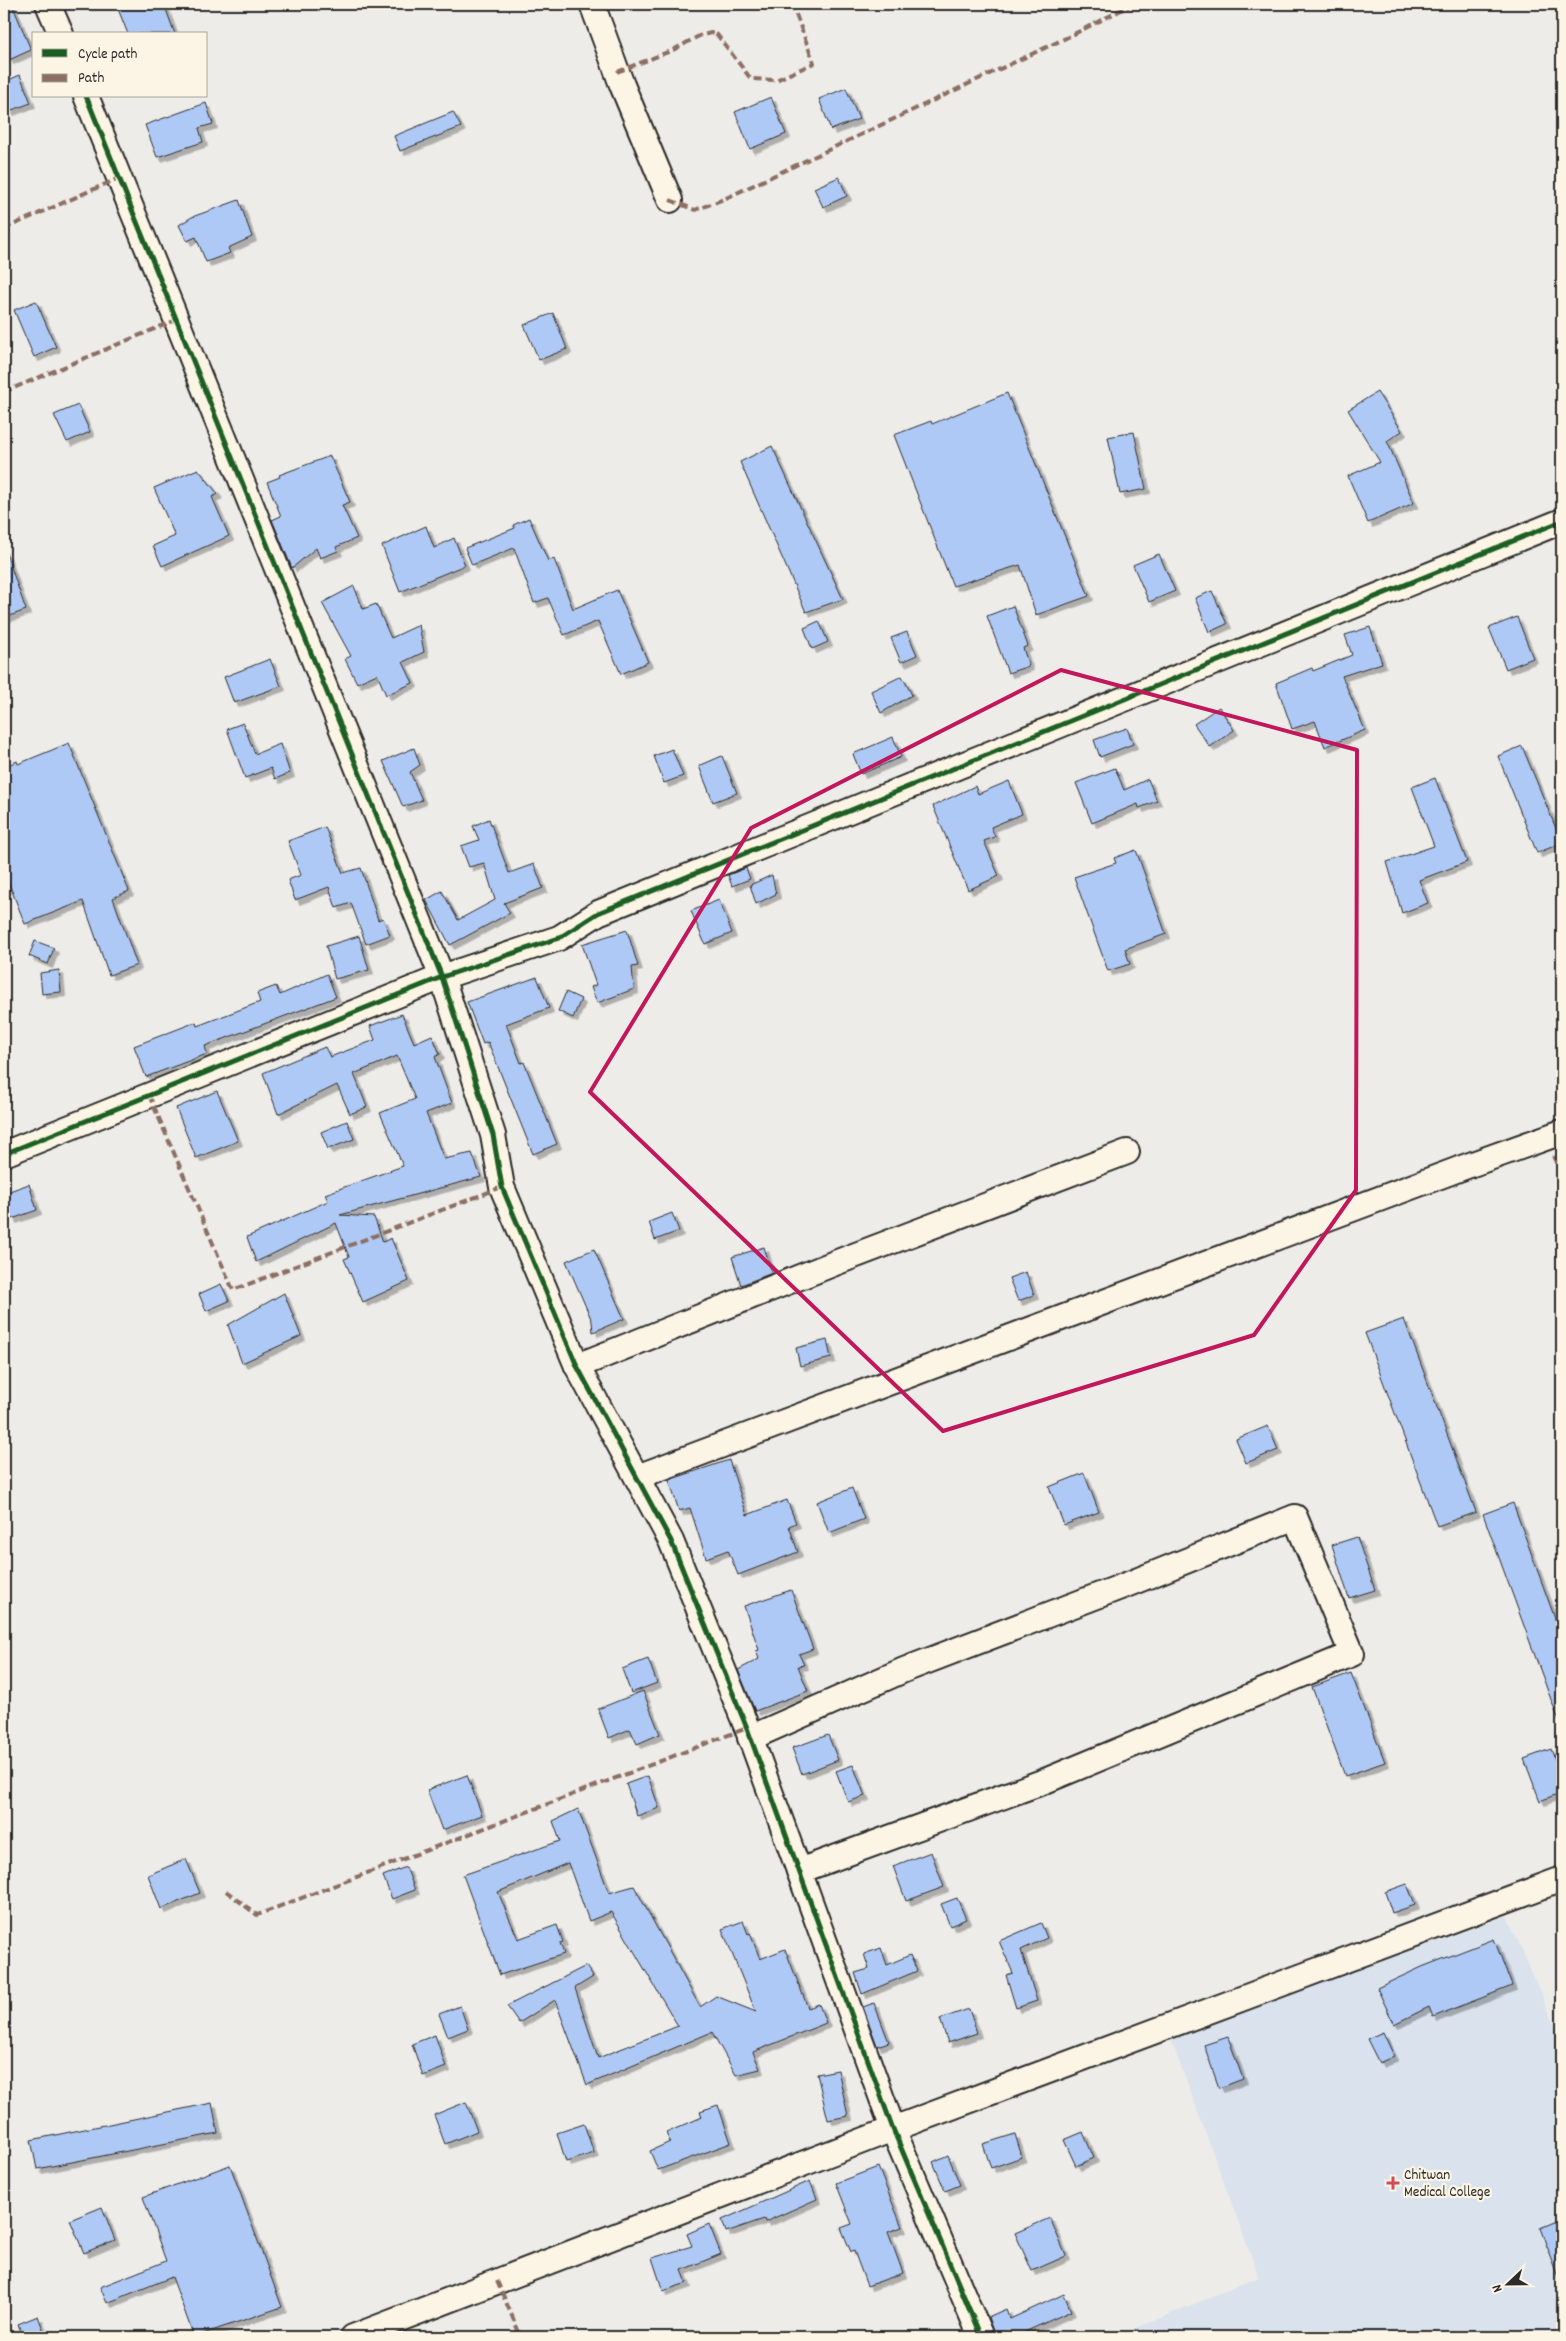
<svg xmlns="http://www.w3.org/2000/svg" width="1566" height="2341" font-family="Dekko,sans-serif">
  <defs>
    <filter id="shadow"><feDropShadow dx="4.5" dy="4.5" stdDeviation="0" flood-color="#0004"/></filter>
  </defs>
  <rect width="100%" height="100%" fill="#edece9"/>
  <filter id="ink" filterUnits="userSpaceOnUse"><feTurbulence type="fractalNoise" baseFrequency=".02" numOctaves="2"/><feDisplacementMap in="SourceGraphic" scale="10" xChannelSelector="R" yChannelSelector="G"/><feConvolveMatrix kernelMatrix="1 2 1 2 8 2 1 2 1" color-interpolation-filters="sRGB"/></filter>
  <g filter="url(#ink)">
    <path fill="#dae2ed" fill-rule="evenodd" d="M 1507,1916 L 1562,2042 L 1562,2337 L 1114,2337 L 1259,2277 L 1170,2037 ZM 1493,1939 L 1512,1986 L 1433,2017 L 1415,1970 ZM 1227,2037 L 1243,2079 L 1219,2088 L 1204,2046 Z"/>
    <g fill="#afc9f7" stroke="#2b2b2b" filter="url(#shadow)">
      <polygon points="4,4 12,4 31,50 9,60 4,48"/>
      <polygon points="116,4 164,4 175,34 128,34"/>
      <polygon points="20,75 31,103 9,111 4,97 4,82"/>
      <polygon points="846,88 859,119 831,130 819,99"/>
      <polygon points="771,97 786,134 750,149 735,112"/>
      <polygon points="206,103 213,124 199,128 203,142 157,157 145,125"/>
      <polygon points="453,112 461,127 400,151 394,136"/>
      <polygon points="839,177 847,196 823,207 814,188"/>
      <polygon points="239,200 252,237 228,248 230,253 206,262 196,237 187,241 179,225 192,217"/>
      <polygon points="36,301 56,347 34,357 14,310"/>
      <polygon points="553,313 567,349 539,360 524,325"/>
      <polygon points="1377,392 1402,431 1387,441 1414,503 1368,523 1348,476 1380,462 1348,410"/>
      <polygon points="1007,393 1089,596 1036,615 1020,565 953,586 894,435 931,421 932,424"/>
      <polygon points="78,405 90,432 67,442 54,415"/>
      <polygon points="1134,432 1146,489 1120,494 1108,437"/>
      <polygon points="772,446 843,599 806,612 740,462"/>
      <polygon points="330,456 350,502 342,505 357,538 336,547 338,551 320,558 316,548 292,568 272,520 281,516 267,482 280,477 279,475"/>
      <polygon points="198,469 218,494 212,497 229,536 162,566 153,546 175,536 154,488"/>
      <polygon points="529,518 548,561 554,559 573,609 617,590 648,662 621,674 598,621 564,635 548,598 534,603 514,548 472,565 465,548 515,528 513,525"/>
      <polygon points="426,526 434,548 454,538 465,565 400,592 382,546"/>
      <polygon points="4,553 6,553 26,610 4,618"/>
      <polygon points="1159,554 1175,591 1149,602 1133,565"/>
      <polygon points="354,586 363,609 376,604 391,638 419,625 424,652 403,662 413,683 386,695 377,674 357,683 345,659 351,656 322,603"/>
      <polygon points="1212,591 1227,624 1209,632 1195,598"/>
      <polygon points="1013,606 1028,646 1023,648 1029,666 1008,673 987,616"/>
      <polygon points="1517,617 1533,658 1506,669 1489,628"/>
      <polygon points="819,621 828,642 812,649 804,628"/>
      <polygon points="1370,627 1382,663 1342,676 1365,730 1325,747 1315,721 1292,729 1276,683 1312,668 1313,671 1352,655 1345,635"/>
      <polygon points="907,632 917,655 901,662 891,638"/>
      <polygon points="270,659 281,686 234,703 224,677"/>
      <polygon points="902,676 912,695 881,713 871,691"/>
      <polygon points="1219,707 1234,730 1210,747 1194,724"/>
      <polygon points="243,723 255,754 280,744 290,773 275,779 271,768 245,778 227,729"/>
      <polygon points="1127,728 1133,744 1100,757 1094,740"/>
      <polygon points="893,737 901,757 861,774 853,754"/>
      <polygon points="69,743 129,891 113,898 137,965 109,975 83,901 25,924 4,871 4,767 17,761 18,764"/>
      <polygon points="1522,746 1562,843 1537,853 1498,756"/>
      <polygon points="414,748 420,765 410,772 422,800 403,807 383,761"/>
      <polygon points="672,749 683,776 664,783 654,756"/>
      <polygon points="722,756 737,793 713,802 699,766"/>
      <polygon points="1115,768 1124,790 1148,779 1157,801 1139,808 1138,804 1092,823 1076,783"/>
      <polygon points="1435,778 1467,862 1419,880 1428,903 1402,913 1387,862 1434,846 1412,787"/>
      <polygon points="1009,781 1022,814 991,827 995,837 984,841 999,876 968,890 933,806 975,786 978,794"/>
      <polygon points="489,819 509,873 534,864 543,888 504,903 510,913 450,945 426,900 442,891 458,920 495,900 484,863 469,867 461,846 479,840 473,826"/>
      <polygon points="325,827 343,873 361,868 378,920 383,918 390,935 366,944 351,903 336,908 329,887 295,900 288,880 301,875 288,841"/>
      <polygon points="1136,850 1166,934 1125,949 1130,964 1108,971 1074,877 1116,863 1114,858"/>
      <polygon points="746,868 750,879 732,886 728,875"/>
      <polygon points="772,875 776,894 756,904 750,885"/>
      <polygon points="719,900 732,933 705,944 691,911"/>
      <polygon points="627,930 638,966 632,967 634,989 597,1003 591,987 596,985 582,944"/>
      <polygon points="359,936 369,970 335,979 326,946"/>
      <polygon points="35,941 54,948 48,964 29,956"/>
      <polygon points="59,970 61,992 42,994 40,973"/>
      <polygon points="327,974 336,997 205,1046 207,1054 146,1077 134,1046 196,1022 197,1026 260,1002 257,993 276,986 280,995"/>
      <polygon points="537,977 549,1008 506,1024 521,1063 524,1062 557,1144 533,1154 488,1042 483,1044 467,1002"/>
      <polygon points="566,992 581,999 573,1018 558,1011"/>
      <polygon points="402,1014 414,1043 432,1035 440,1054 435,1057 452,1103 426,1113 444,1159 472,1153 481,1177 340,1215 374,1217 383,1242 391,1238 409,1281 363,1302 344,1259 349,1257 336,1223 256,1262 247,1237 328,1201 325,1194 403,1166 380,1113 415,1099 397,1056 354,1074 367,1107 350,1114 337,1085 278,1114 263,1073 325,1047 330,1057 375,1040 370,1026"/>
      <polygon points="217,1091 238,1141 196,1158 176,1108"/>
      <polygon points="347,1121 354,1139 328,1149 321,1132"/>
      <polygon points="29,1184 37,1210 12,1219 4,1193"/>
      <polygon points="672,1213 679,1231 655,1240 649,1222"/>
      <polygon points="764,1247 772,1273 741,1285 732,1257"/>
      <polygon points="594,1249 624,1319 593,1332 592,1321 566,1261"/>
      <polygon points="1026,1272 1034,1295 1018,1301 1009,1278"/>
      <polygon points="221,1284 229,1301 206,1311 199,1294"/>
      <polygon points="284,1293 301,1336 242,1363 228,1325"/>
      <polygon points="1404,1319 1476,1512 1437,1526 1365,1333"/>
      <polygon points="827,1340 831,1358 800,1366 796,1348"/>
      <polygon points="1268,1426 1278,1450 1246,1463 1236,1439"/>
      <polygon points="729,1460 747,1515 787,1500 796,1523 789,1526 798,1552 738,1575 728,1550 706,1558 690,1508 679,1511 669,1480"/>
      <polygon points="1084,1473 1099,1512 1064,1525 1049,1487"/>
      <polygon points="852,1488 864,1519 829,1533 817,1502"/>
      <polygon points="1513,1503 1562,1638 1562,1724 1560,1724 1483,1514"/>
      <polygon points="1357,1537 1375,1590 1349,1598 1332,1545"/>
      <polygon points="791,1590 813,1649 799,1654 804,1665 798,1666 808,1691 755,1711 738,1670 759,1659 756,1651 759,1650 744,1606"/>
      <polygon points="648,1659 657,1683 631,1693 622,1669"/>
      <polygon points="1351,1673 1385,1762 1345,1776 1312,1687"/>
      <polygon points="643,1691 660,1734 637,1744 630,1729 609,1738 598,1709"/>
      <polygon points="828,1735 838,1760 802,1774 792,1748"/>
      <polygon points="1551,1749 1562,1778 1562,1792 1540,1801 1524,1759"/>
      <polygon points="853,1765 865,1796 848,1802 836,1771"/>
      <polygon points="467,1775 482,1815 442,1830 427,1790"/>
      <polygon points="648,1776 659,1808 637,1816 626,1784"/>
      <polygon points="578,1809 609,1893 634,1886 700,2007 716,1996 756,2012 722,1929 743,1921 748,1934 750,1933 760,1959 785,1949 808,2008 819,2004 826,2023 753,2052 760,2069 736,2075 712,2032 587,2085 555,2000 519,2023 507,2006 586,1966 593,1977 575,1988 598,2058 678,2026 611,1912 589,1921 568,1863 498,1892 518,1939 557,1925 563,1942 560,1943 564,1954 500,1975 463,1875 560,1841 553,1821"/>
      <polygon points="931,1852 944,1887 906,1901 893,1866"/>
      <polygon points="186,1859 200,1893 161,1909 148,1875"/>
      <polygon points="406,1867 415,1890 392,1899 383,1876"/>
      <polygon points="1407,1884 1415,1905 1392,1913 1385,1892"/>
      <polygon points="957,1898 966,1919 950,1926 941,1904"/>
      <polygon points="1041,1923 1047,1938 1021,1950 1037,2001 1016,2008 1006,1975 1013,1973 999,1941"/>
      <polygon points="1494,1939 1512,1986 1433,2017 1429,2007 1394,2024 1377,1988 1422,1967"/>
      <polygon points="881,1948 887,1965 910,1955 917,1971 862,1994 855,1973 869,1969 864,1954"/>
      <polygon points="874,2003 889,2042 877,2046 863,2007"/>
      <polygon points="460,2006 468,2029 448,2037 439,2014"/>
      <polygon points="969,2009 977,2033 948,2043 940,2019"/>
      <polygon points="1383,2032 1394,2056 1379,2063 1367,2039"/>
      <polygon points="435,2035 446,2067 423,2076 412,2044"/>
      <polygon points="1228,2037 1243,2079 1219,2088 1204,2045"/>
      <polygon points="838,2070 848,2116 828,2120 817,2074"/>
      <polygon points="466,2102 477,2131 445,2144 434,2115"/>
      <polygon points="212,2103 218,2133 37,2169 31,2140"/>
      <polygon points="718,2105 731,2143 658,2170 650,2151 670,2142 666,2133 702,2117 700,2111"/>
      <polygon points="584,2124 594,2153 566,2162 557,2133"/>
      <polygon points="1083,2132 1094,2158 1076,2166 1064,2140"/>
      <polygon points="1015,2134 1022,2157 991,2168 983,2144"/>
      <polygon points="948,2155 960,2185 945,2191 933,2162"/>
      <polygon points="230,2165 282,2307 194,2337 172,2277 107,2303 100,2287 166,2261 143,2197"/>
      <polygon points="878,2167 902,2227 888,2232 903,2273 867,2286 854,2251 851,2252 841,2228 852,2224 836,2183"/>
      <polygon points="810,2181 817,2199 765,2222 764,2219 726,2232 722,2220"/>
      <polygon points="102,2207 115,2240 84,2253 70,2220"/>
      <polygon points="1050,2218 1066,2256 1032,2271 1015,2233"/>
      <polygon points="1562,2219 1562,2283 1561,2283 1540,2228"/>
      <polygon points="709,2224 721,2254 682,2270 687,2283 663,2291 652,2258 692,2246 687,2234"/>
      <polygon points="1064,2294 1071,2311 1018,2335 1019,2337 995,2337 988,2317 1006,2309 1010,2319"/>
      <polygon points="38,2316 46,2337 23,2337 18,2324"/>
    </g>
    <g fill="none" stroke-linecap="round" stroke-linejoin="round">
      <defs>
        <g id="minor">
          <polyline points="48,4 61,34"/>
          <polyline points="592,4 622,85 670,200"/>
          <polyline points="86,96 442,977 493,1135 502,1187 577,1366 671,1541 747,1728 893,2129 981,2337"/>
          <polyline points="4,1154 442,977 559,938 598,913 1562,521"/>
          <polyline points="577,1366 835,1263 1127,1152"/>
          <polyline points="637,1477 1467,1166 1562,1132"/>
          <polyline points="750,1738 904,1670 1131,1583 1295,1517 1352,1654 1045,1781 799,1871"/>
          <polyline points="353,2337 893,2129 1562,1879"/>
        </g>
      </defs>
      <use href="#minor" stroke="#2b2b2b" stroke-width="28"/>
      <use href="#minor" stroke="#fcf5e5" stroke-width="24"/>
      <g stroke="#8d6e63" stroke-width="4" stroke-dasharray="8 4" stroke-linecap="butt">
        <polyline points="617,72 673,50 699,36 715,32 751,79 776,80 814,63 792,4"/>
        <polyline points="670,200 695,210 724,199 1068,37 1133,4"/>
        <polyline points="4,229 119,178"/>
        <polyline points="4,392 176,320"/>
        <polyline points="149,1095 233,1290 502,1187"/>
        <polyline points="1553,1156 1562,1175"/>
        <polyline points="226,1891 257,1915 747,1728"/>
        <polyline points="497,2281 521,2337"/>
      </g>
      <defs>
        <g id="cycleway">
          <polyline points="86,96 442,977 493,1135 502,1187 577,1366 671,1541 747,1728 893,2129 981,2337"/>
          <polyline points="4,1154 442,977 559,938 598,913 1562,521"/>
        </g>
      </defs>
      <use href="#cycleway" stroke="#fcf5e5" stroke-width="8"/>
      <use href="#cycleway" stroke="#1b5e20" stroke-width="5"/>
    </g>
  </g>
  <path fill="none" stroke="#c2185b" stroke-width="4" stroke-linejoin="round" d="M 1061,670 L 1357,750 L 1356,1190 L 1254,1335 L 943,1431 L 590,1092 L 751,828 Z"/>
  <path fill="#d1495b" stroke="#fcf5e5" stroke-width="2" d="M1390.5 2175.5h5v5h5v5h-5v5h-5v-5h-5v-5h5z"/>
  <g text-anchor="middle" stroke-width="4.5" stroke-linejoin="round" paint-order="stroke">
    <g font-size="15" fill="#2b2b2b" stroke="#fcf5e5" text-anchor="start">
      <text x="1404" y="2179">Chitwan<tspan x="1404" dy="17">Medical College</tspan></text>
    </g>
  </g>
  <rect width="1566" height="2341" fill="none" stroke="#fcf5e5" stroke-width="20"/>
  <rect x="10" y="10" width="1546" height="2321" fill="none" stroke="#2b2b2b" stroke-width="2" filter="url(#ink)"/>
  <rect x="32" y="32" width="175" height="65" fill="#fcf5e5" stroke="#a8a49b"/>
  <rect x="42" y="49" width="25" height="8" fill="#1b5e20" stroke="#a8a49b"/>
  <text x="78" y="58" font-size="15" fill="#2b2b2b">Cycle path</text>
  <rect x="42" y="74" width="25" height="8" fill="#8d6e63" stroke="#a8a49b"/>
  <text x="78" y="82" font-size="15" fill="#2b2b2b">Path</text>
  <g transform="translate(1508 2284) rotate(248)" stroke="#fcf5e5" stroke-width="4" paint-order="stroke">
  <path d="M0-4L9 19L0 12L-9 19Z" fill="#2b2b2b"/>
  <text y="-8" font-size="14" font-weight="bold" text-anchor="middle" fill="#2b2b2b">N</text>
  </g>
</svg>
